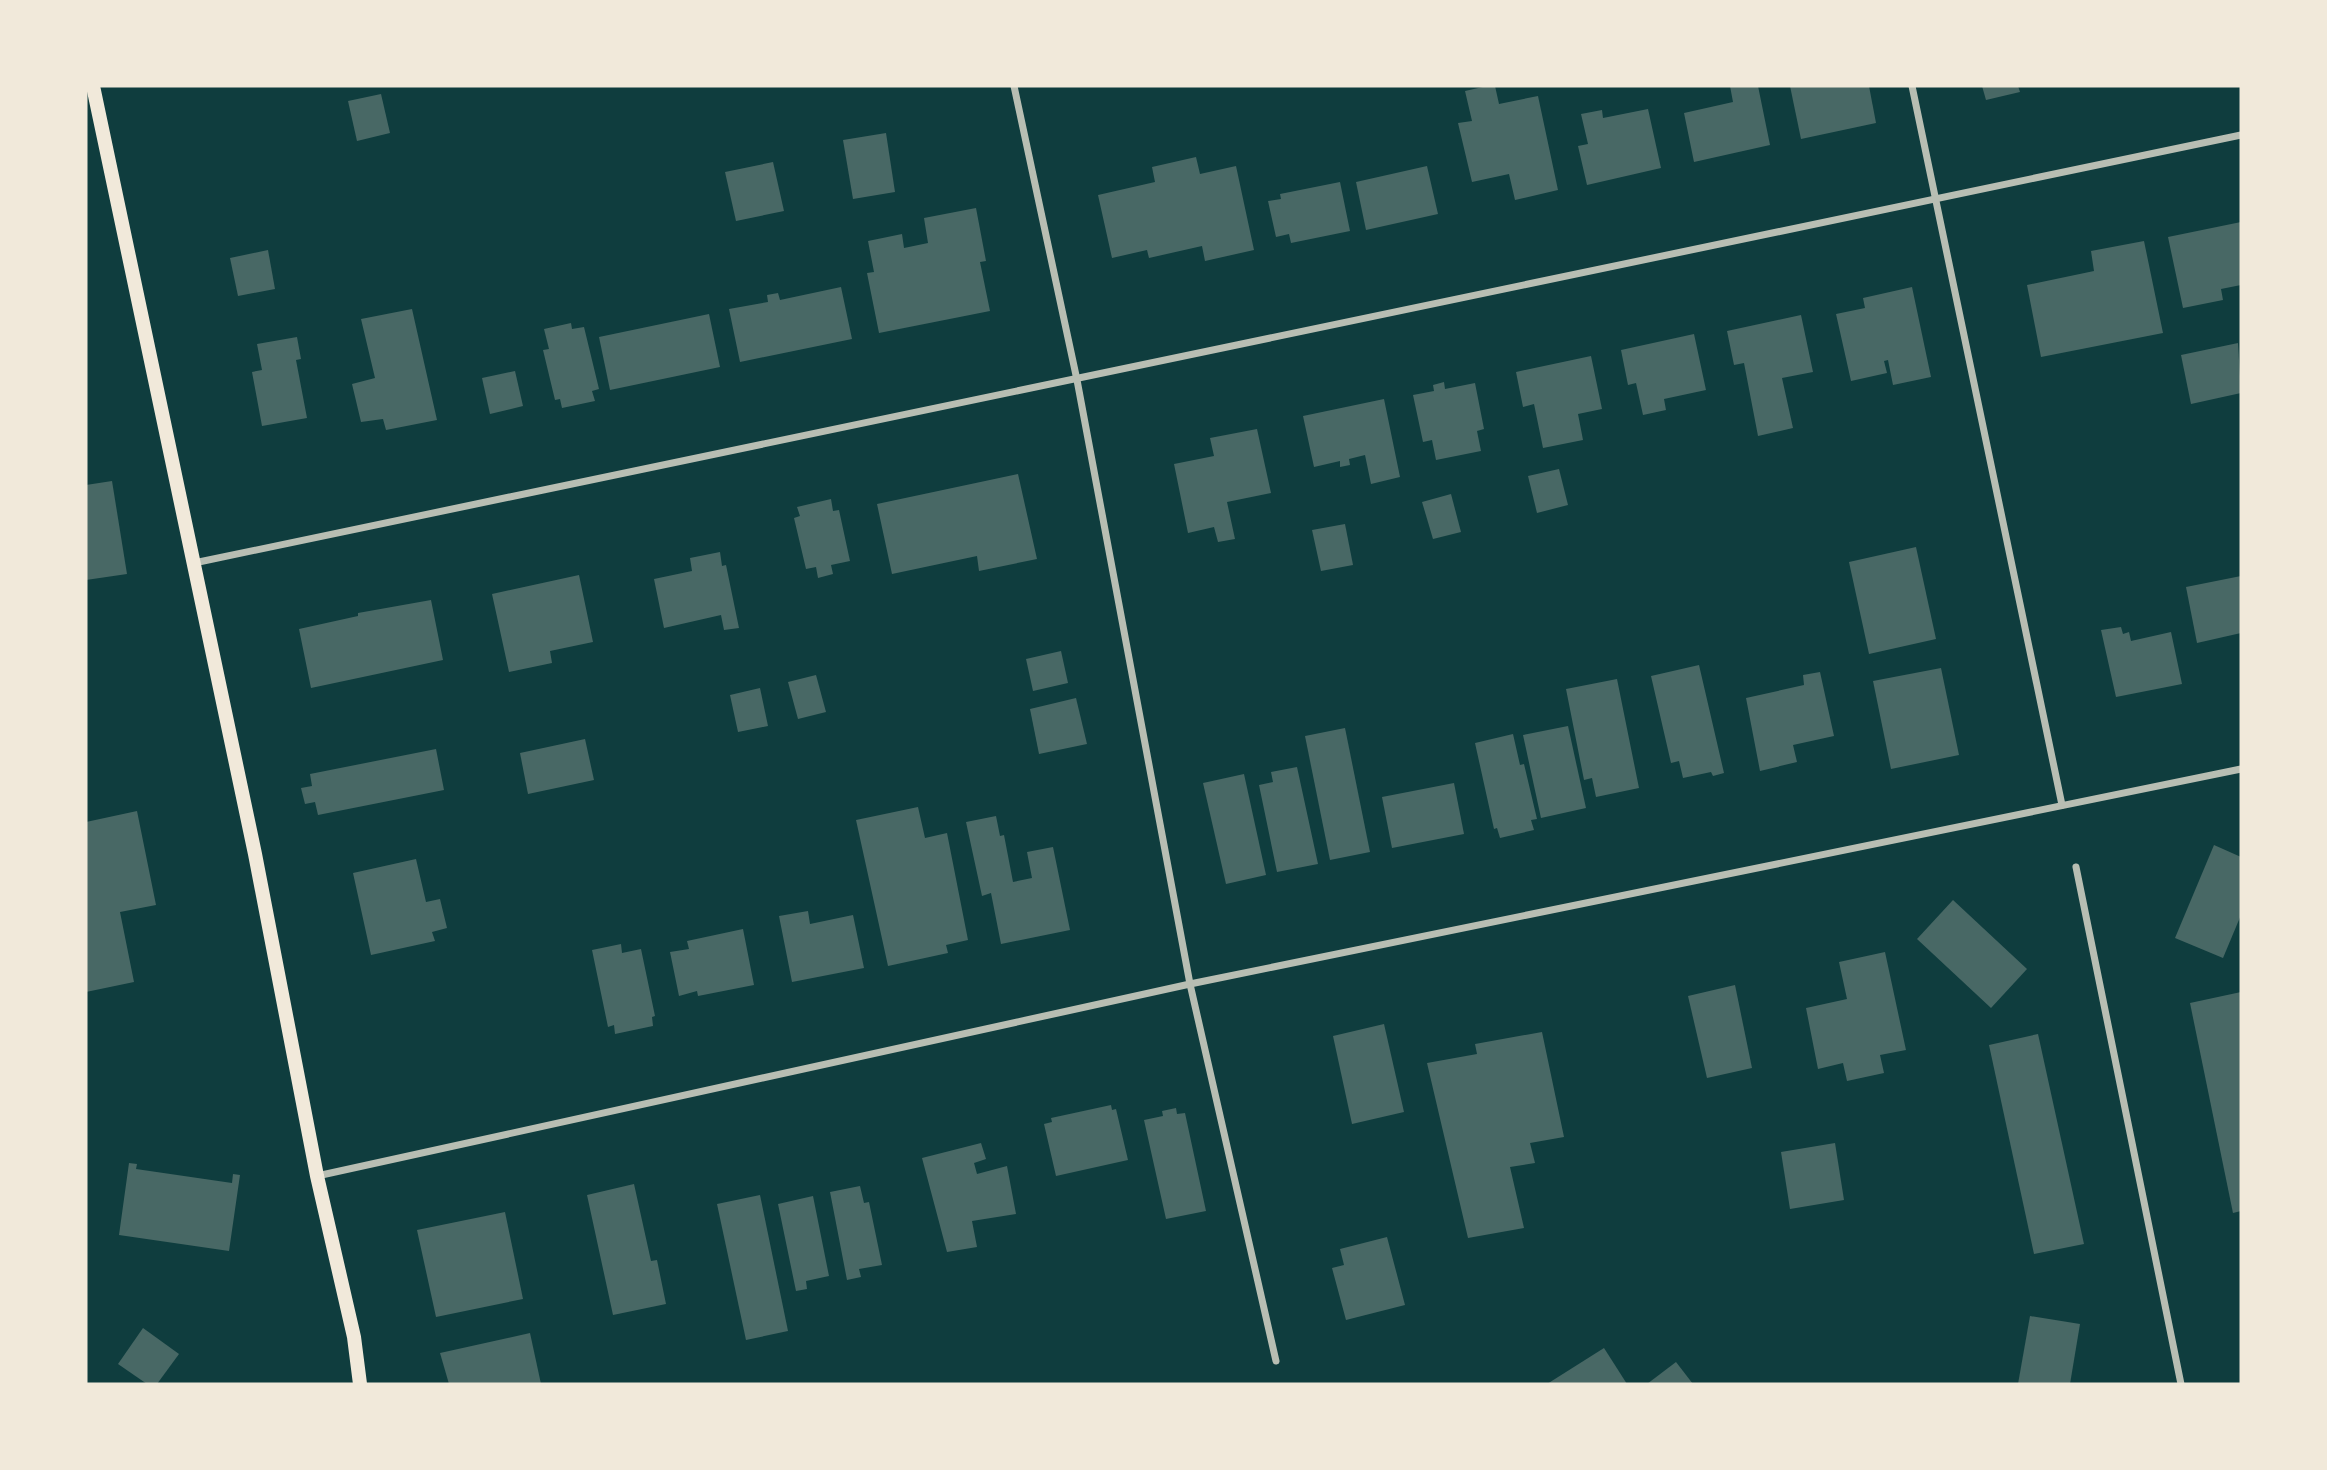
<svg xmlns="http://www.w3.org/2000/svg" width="2327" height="1470" font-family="'PT Sans',sans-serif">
  <rect width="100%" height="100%" fill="#0f3d3e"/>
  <g fill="#486865">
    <polygon points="1487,86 1495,86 1499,104 1538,96 1558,190 1515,200 1509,174 1472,182 1458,123 1472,121 1465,91"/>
    <polygon points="1730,86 1758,86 1770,145 1694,162 1684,113 1733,102"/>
    <polygon points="1790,86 1869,86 1876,123 1801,139"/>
    <polygon points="1982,86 2018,86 2020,92 1986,100"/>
    <polygon points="381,94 390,133 357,141 348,101"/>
    <polygon points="1648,109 1661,168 1587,185 1578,146 1588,144 1581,114 1602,110 1603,118"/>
    <polygon points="886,133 895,192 853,199 843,140"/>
    <polygon points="1196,157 1200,174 1236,166 1254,250 1205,261 1202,246 1149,258 1147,250 1112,258 1098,195 1155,182 1152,167"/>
    <polygon points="773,162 784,211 736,221 725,172"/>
    <polygon points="1427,166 1438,214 1366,230 1356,182"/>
    <polygon points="1340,182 1350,231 1291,243 1289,234 1276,237 1268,201 1281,199 1280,194"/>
    <polygon points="976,208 986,261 980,262 990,311 879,333 867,273 874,272 868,241 902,234 904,248 928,243 924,218"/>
    <polygon points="2241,222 2241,285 2221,289 2223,300 2183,308 2168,237"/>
    <polygon points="2144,241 2163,333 2041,357 2027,285 2094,271 2091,251"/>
    <polygon points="268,250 275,289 238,296 230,258"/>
    <polygon points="841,287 852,339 740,362 729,309 768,302 767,295 778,293 780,300"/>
    <polygon points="1912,287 1931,377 1893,385 1888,360 1884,361 1887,373 1851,381 1836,314 1865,308 1863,298"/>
    <polygon points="412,309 437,420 386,430 383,419 361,422 352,384 375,378 361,319"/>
    <polygon points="709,314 720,367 610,390 599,337"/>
    <polygon points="1801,315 1813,372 1782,378 1793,428 1758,436 1744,363 1734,365 1727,331"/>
    <polygon points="571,323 572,329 584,327 599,389 592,391 595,401 562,408 560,399 555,400 543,350 549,349 544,329"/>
    <polygon points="1694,334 1706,390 1664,399 1666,410 1643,415 1636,383 1628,385 1621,350"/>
    <polygon points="297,337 301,359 296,360 307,418 262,426 252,372 262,370 257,344"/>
    <polygon points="2238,343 2241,393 2191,404 2181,355"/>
    <polygon points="1591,356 1602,409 1578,414 1583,440 1543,448 1534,404 1523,407 1516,372"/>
    <polygon points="515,371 523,406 490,414 482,378"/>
    <polygon points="1444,382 1445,389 1475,383 1484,429 1477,431 1481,451 1436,460 1432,440 1423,442 1413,395 1434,391 1433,385"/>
    <polygon points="1384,399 1400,477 1371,484 1365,455 1349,459 1350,465 1340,467 1340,461 1314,467 1303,416"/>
    <polygon points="1257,429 1271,493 1227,502 1235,539 1218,542 1214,527 1188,533 1174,464 1214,456 1210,438"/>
    <polygon points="1559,469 1568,505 1537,513 1528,476"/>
    <polygon points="1018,474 1037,559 979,571 977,556 892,574 877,504"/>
    <polygon points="112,481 127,574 86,580 86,485"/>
    <polygon points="1451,494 1461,532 1433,539 1422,502"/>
    <polygon points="831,499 833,511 839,510 850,561 831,565 833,574 818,578 816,567 806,569 794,518 800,516 797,507"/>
    <polygon points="1345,524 1353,565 1321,571 1312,530"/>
    <polygon points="1916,547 1936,639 1869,654 1849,562"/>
    <polygon points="720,552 722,566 726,565 739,628 724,630 721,615 664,628 654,579 692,571 690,558"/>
    <polygon points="579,575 593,642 550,651 552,663 509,672 492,594"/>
    <polygon points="2241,576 2241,633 2197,643 2186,587"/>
    <polygon points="431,600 443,660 311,688 299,629 358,616 358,613"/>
    <polygon points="2121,627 2123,634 2129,632 2131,641 2171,632 2182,684 2116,697 2101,630"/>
    <polygon points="1061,651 1068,683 1033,691 1026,659"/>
    <polygon points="1699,665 1724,773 1713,776 1711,772 1683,778 1679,761 1671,763 1651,676"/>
    <polygon points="1941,668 1959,755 1891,769 1873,681"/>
    <polygon points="1820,672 1834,736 1793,745 1797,762 1760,771 1746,698 1804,685 1803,675"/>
    <polygon points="816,675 826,712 798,719 788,682"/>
    <polygon points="1617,679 1639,788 1596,797 1592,778 1584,780 1566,689"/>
    <polygon points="760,688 768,726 738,732 730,695"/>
    <polygon points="1076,698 1087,744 1039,754 1030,709"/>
    <polygon points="1568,726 1586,808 1541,818 1523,735"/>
    <polygon points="1345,728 1370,852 1330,860 1305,736"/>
    <polygon points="1513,734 1520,765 1524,764 1537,819 1531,820 1534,830 1500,838 1497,828 1494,829 1475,743"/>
    <polygon points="585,739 594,780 528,794 520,753"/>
    <polygon points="436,749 444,790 318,815 315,802 305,804 301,788 312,786 310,774"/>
    <polygon points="1297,767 1318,864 1277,872 1259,785 1273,782 1271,772"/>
    <polygon points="1244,774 1266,875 1226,884 1203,783"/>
    <polygon points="1454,783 1464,834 1392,848 1382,797"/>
    <polygon points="918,807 925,838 947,833 968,940 946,945 948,953 888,966 856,820"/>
    <polygon points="137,811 156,905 120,912 134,982 86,992 86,822"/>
    <polygon points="996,816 1000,836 1004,835 1013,882 1032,878 1027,852 1053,847 1070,930 1001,944 991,893 982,896 966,822"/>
    <polygon points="2214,845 2241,857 2241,915 2223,958 2175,938"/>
    <polygon points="416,859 426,902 440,899 447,928 432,932 435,941 371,955 353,873"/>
    <polygon points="1953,900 2027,969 1991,1008 1917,939"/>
    <polygon points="808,911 810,924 853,915 864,968 792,982 779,916"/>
    <polygon points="743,929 754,985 698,996 697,991 679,996 670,952 689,949 687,941"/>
    <polygon points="621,944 622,953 641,949 655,1016 652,1017 653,1026 615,1034 614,1025 608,1027 592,950"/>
    <polygon points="1885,952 1906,1050 1880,1055 1884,1073 1847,1081 1843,1063 1818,1069 1806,1008 1847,999 1839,962"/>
    <polygon points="1735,985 1752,1068 1707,1078 1688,996"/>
    <polygon points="2241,992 2241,1211 2233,1213 2190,1003"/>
    <polygon points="1384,1024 1404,1112 1352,1124 1333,1036"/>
    <polygon points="1542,1032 1564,1137 1530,1143 1535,1163 1510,1167 1524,1228 1468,1238 1427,1063 1477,1054 1475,1044"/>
    <polygon points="2038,1034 2084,1244 2034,1254 1989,1045"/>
    <polygon points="1111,1105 1112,1110 1116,1109 1128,1160 1056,1176 1044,1124 1052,1122 1051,1118"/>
    <polygon points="1176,1108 1177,1114 1185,1113 1206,1211 1166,1219 1144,1120 1163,1116 1162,1111"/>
    <polygon points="981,1143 986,1159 974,1163 977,1174 1007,1166 1016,1214 972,1221 977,1247 947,1252 922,1158"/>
    <polygon points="1835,1143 1844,1200 1790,1209 1781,1152"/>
    <polygon points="129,1163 137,1164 136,1169 232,1183 233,1174 240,1175 229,1251 119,1235"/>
    <polygon points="634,1184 651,1261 657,1260 666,1304 613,1315 587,1195"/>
    <polygon points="860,1186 864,1203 869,1202 882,1265 859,1269 861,1277 847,1280 830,1192"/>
    <polygon points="760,1195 788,1331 746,1340 717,1204"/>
    <polygon points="813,1196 829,1276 806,1281 807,1289 796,1291 778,1204"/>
    <polygon points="505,1212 523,1299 436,1317 417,1230"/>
    <polygon points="1387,1237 1405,1305 1346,1320 1332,1268 1344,1265 1340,1249"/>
    <polygon points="2030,1316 2080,1324 2070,1384 2018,1384"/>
    <polygon points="143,1328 179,1354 157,1384 147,1384 118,1364"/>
    <polygon points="530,1333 541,1384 449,1384 440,1353"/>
    <polygon points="1604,1348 1627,1384 1547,1384"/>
    <polygon points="1676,1362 1693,1384 1647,1384"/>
  </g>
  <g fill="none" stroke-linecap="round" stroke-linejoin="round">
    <g stroke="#b8beb3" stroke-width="7">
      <polyline points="1014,86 1077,380 1190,984 1276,1361"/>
      <polyline points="1912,86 2062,805"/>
      <polyline points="194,563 2241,135"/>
      <polyline points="2076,867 2181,1384"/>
      <polyline points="317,1176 1190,984 2241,769"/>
    </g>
    <polyline stroke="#f1e9da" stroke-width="14" points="93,86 255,854 317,1176 354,1337 360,1384"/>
  </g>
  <rect width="2327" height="1470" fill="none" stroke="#f1e9da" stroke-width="175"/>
</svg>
